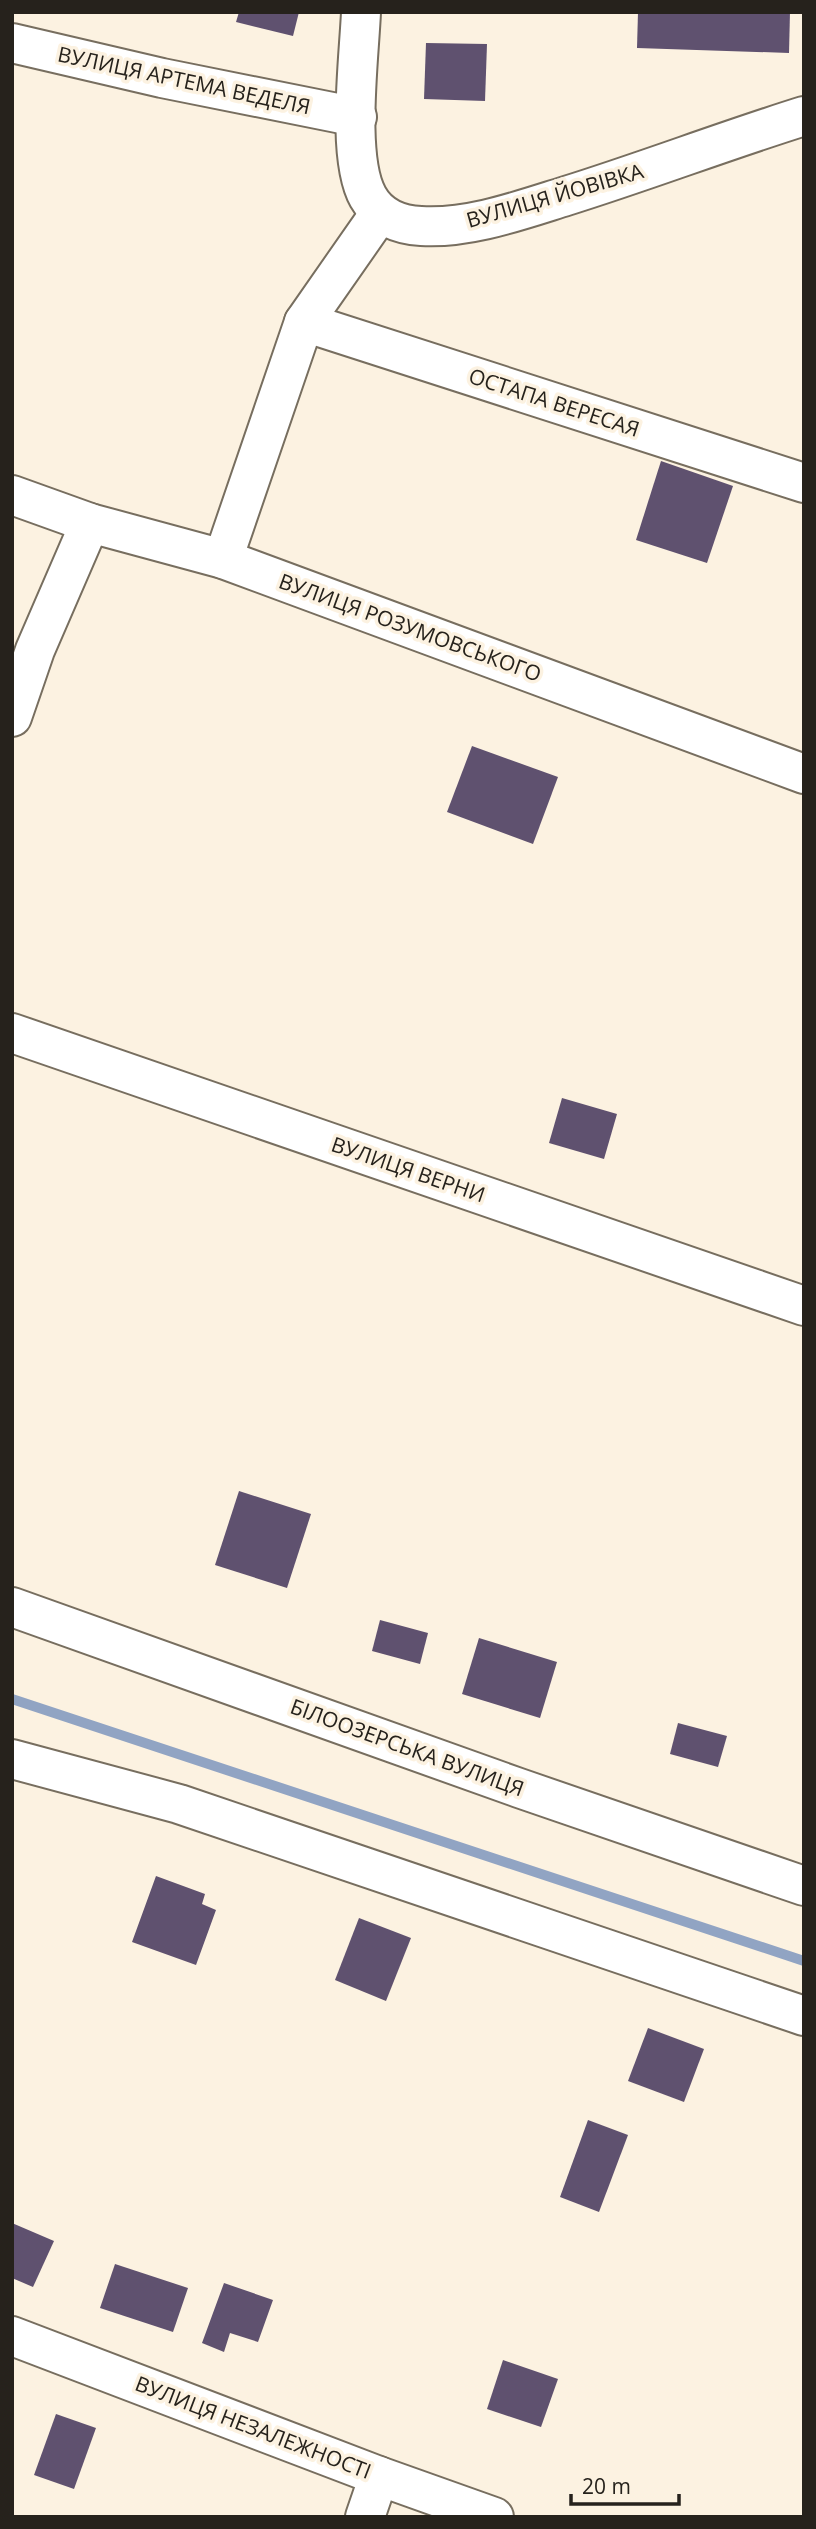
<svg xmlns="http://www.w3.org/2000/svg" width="816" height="2529" font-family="'Open Sans',sans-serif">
  <rect width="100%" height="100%" fill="#fcf2e1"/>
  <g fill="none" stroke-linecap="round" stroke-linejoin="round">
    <polyline stroke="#91a4c3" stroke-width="10" points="12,1699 804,1961"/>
  </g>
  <g fill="#5f516f">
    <polygon points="239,12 299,12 293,36 236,22"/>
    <polygon points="638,12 790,12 789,53 637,48"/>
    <polygon points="426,43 487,44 485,101 424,99"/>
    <polygon points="661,461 733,486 707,563 636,540"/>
    <polygon points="472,746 558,777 533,844 447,812"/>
    <polygon points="562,1098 617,1114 604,1159 549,1143"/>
    <polygon points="239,1491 311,1514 287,1588 215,1565"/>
    <polygon points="380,1620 428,1633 420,1664 372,1651"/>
    <polygon points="479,1638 557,1662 540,1718 462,1694"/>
    <polygon points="678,1723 727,1736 718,1767 670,1754"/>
    <polygon points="156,1876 205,1894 202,1904 216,1910 196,1965 132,1942"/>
    <polygon points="359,1918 411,1938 386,2001 335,1980"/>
    <polygon points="648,2028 704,2049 684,2102 628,2081"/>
    <polygon points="588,2120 628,2135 599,2212 560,2197"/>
    <polygon points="12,2223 54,2241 33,2287 12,2278"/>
    <polygon points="115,2264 188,2288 173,2332 100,2308"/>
    <polygon points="224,2283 273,2300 258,2342 230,2333 224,2352 202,2343"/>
    <polygon points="503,2360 558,2379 541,2427 487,2409"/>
    <polygon points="56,2414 96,2428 74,2489 34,2475"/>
  </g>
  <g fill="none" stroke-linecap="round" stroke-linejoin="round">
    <defs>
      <g id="street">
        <path d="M 361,12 C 359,59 346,158 368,197 C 379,217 399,225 421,226 C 469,229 521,210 566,196 C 646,171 724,141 804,116"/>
        <polyline points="12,43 162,78 357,117"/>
        <polyline points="304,322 804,483"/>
        <polyline points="12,495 90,523 223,559 804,774"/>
        <polyline points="223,559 304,322 380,213"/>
        <polyline points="12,717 35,650 90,523"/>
        <polyline points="12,1033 804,1306"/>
        <polyline points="12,1607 519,1788 804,1886"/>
        <polyline points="12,1759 179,1804 804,2016"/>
        <polyline points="12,2336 379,2476 494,2517"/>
        <polyline points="365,2517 379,2476"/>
      </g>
    </defs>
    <use href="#street" stroke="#776e5f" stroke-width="42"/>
    <use href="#street" stroke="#fff" stroke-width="38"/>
  </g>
  <g text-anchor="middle" stroke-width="7" stroke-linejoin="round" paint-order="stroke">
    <g font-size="21" fill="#26221c" stroke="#fcf2e1">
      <text transform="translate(184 81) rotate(12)" y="7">ВУЛИЦЯ АРТЕМА ВЕДЕЛЯ</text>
      <text transform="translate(555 196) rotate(-16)" y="7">ВУЛИЦЯ ЙОВІВКА</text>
      <text transform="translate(554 403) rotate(18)" y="7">ОСТАПА ВЕРЕСАЯ</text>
      <text transform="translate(410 628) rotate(20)" y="7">ВУЛИЦЯ РОЗУМОВСЬКОГО</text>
      <text transform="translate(408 1170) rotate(19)" y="7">ВУЛИЦЯ ВЕРНИ</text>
      <text transform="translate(407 1748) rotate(20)" y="7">БІЛООЗЕРСЬКА ВУЛИЦЯ</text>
      <text transform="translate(253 2428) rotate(21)" y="7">ВУЛИЦЯ НЕЗАЛЕЖНОСТІ</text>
    </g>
  </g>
  <rect width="816" height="2529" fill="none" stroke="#26221c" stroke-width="28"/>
  <path d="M571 2494v10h108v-10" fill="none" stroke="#26221c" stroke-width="3.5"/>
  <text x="582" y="2494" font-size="21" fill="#26221c" stroke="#fcf2e1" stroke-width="5" paint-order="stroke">20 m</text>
</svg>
